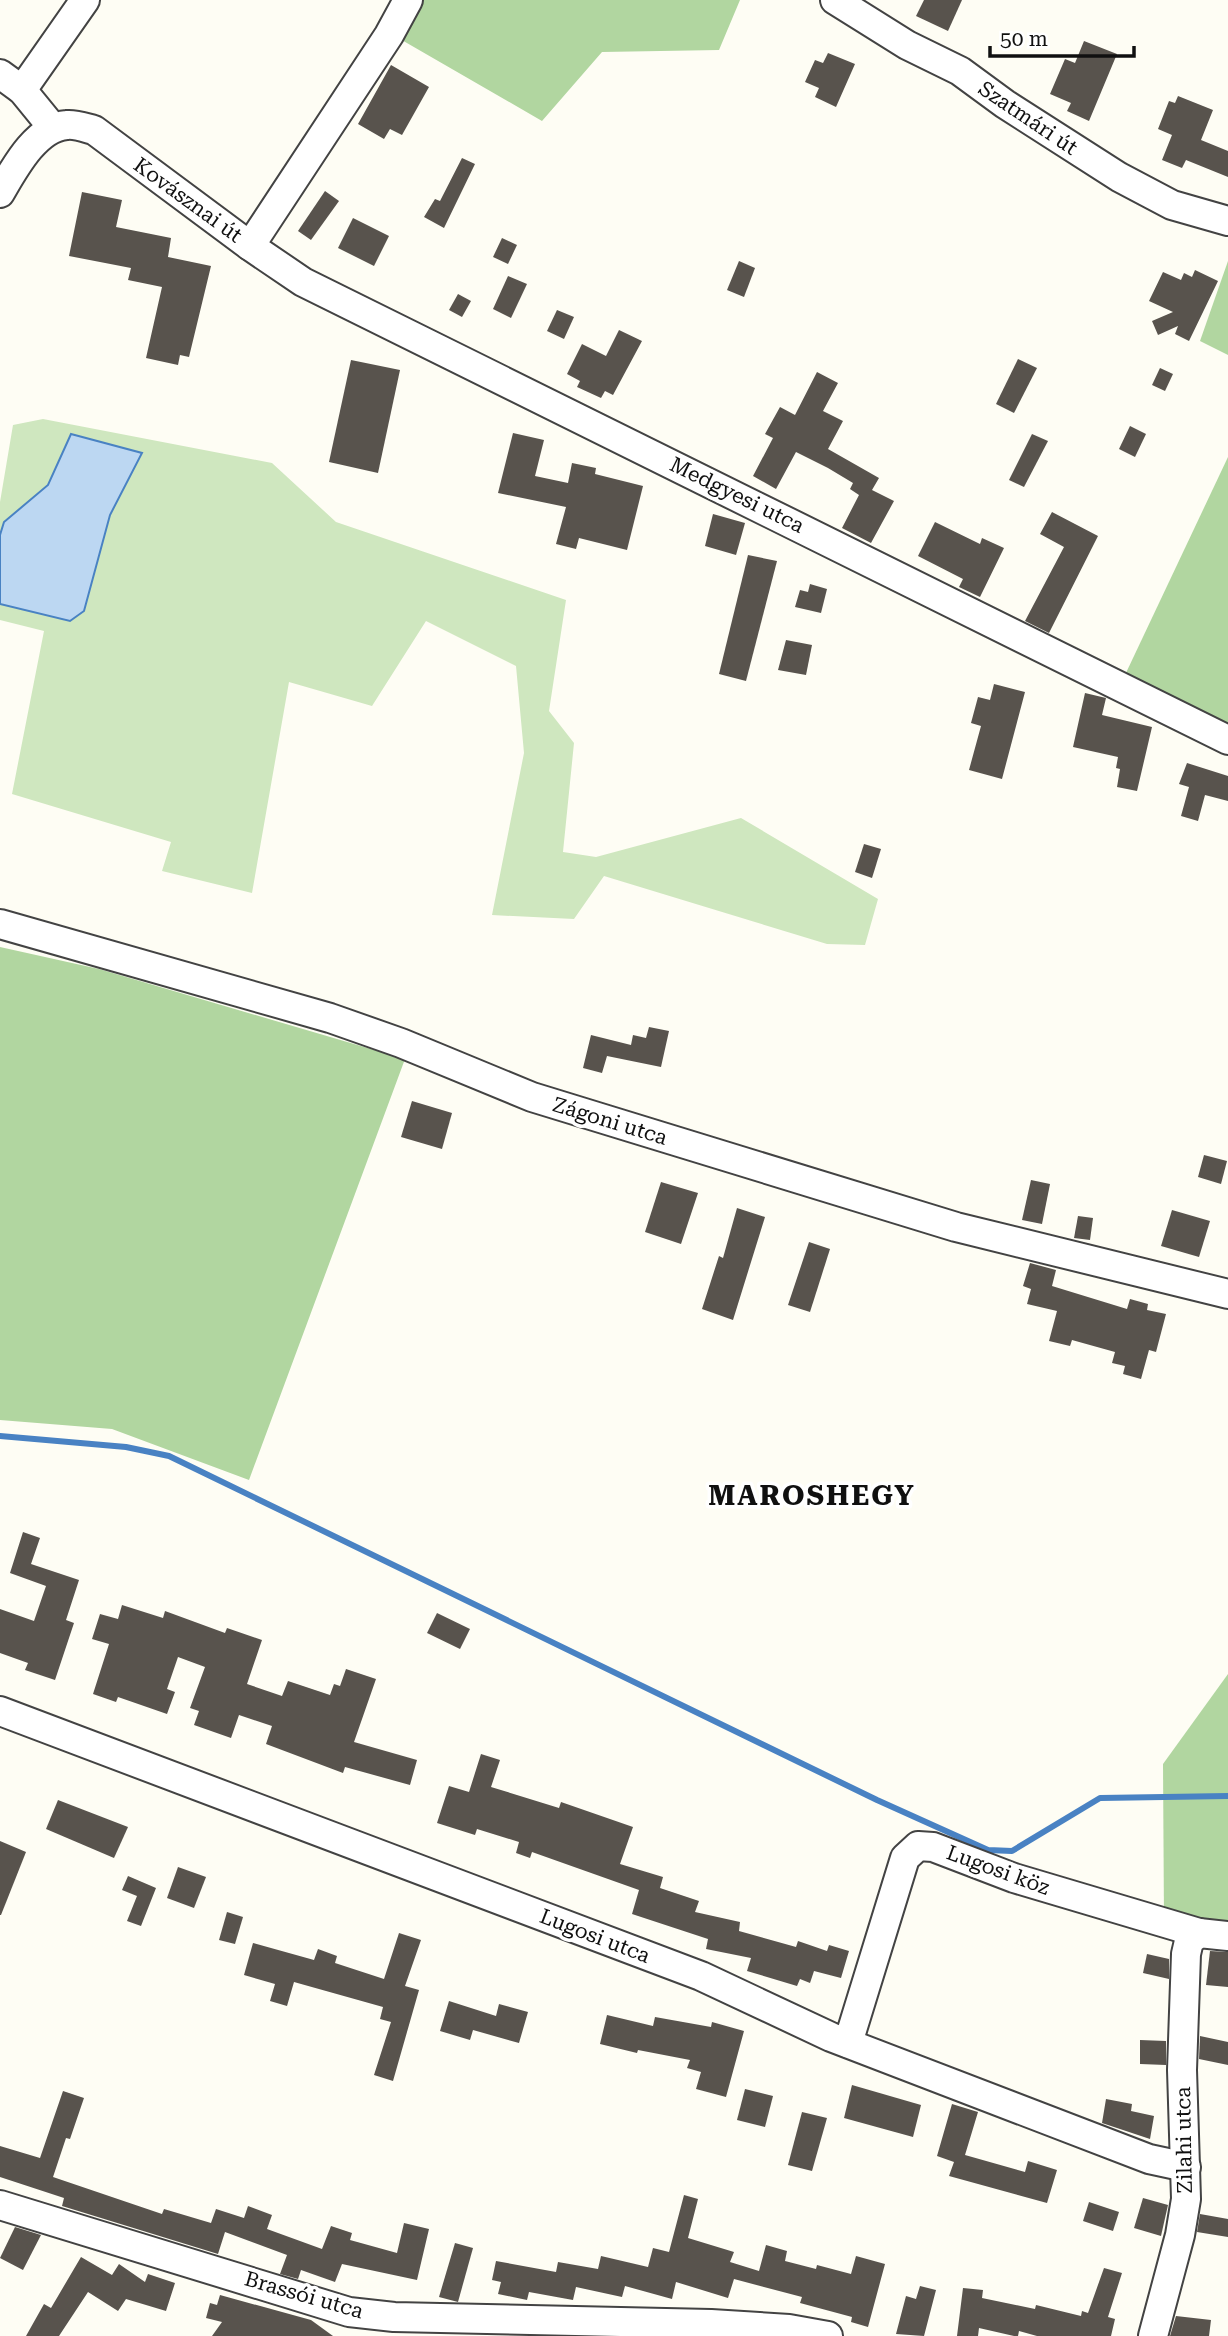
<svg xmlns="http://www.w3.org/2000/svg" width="1228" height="2336" font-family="'Roboto Serif',serif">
  <rect width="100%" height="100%" fill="#fefdf4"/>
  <polygon fill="#cfe7bf" points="43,419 272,463 336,522 566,600 549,711 574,743 563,852 596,857 741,818 878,899 865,945 827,944 604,876 574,919 492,915 524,753 516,666 426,621 372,706 289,682 252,893 162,871 171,842 12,794 44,631 0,620 0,502 13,425"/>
  <g fill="#b1d6a0">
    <polygon points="420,0 740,0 719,50 602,52 542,121 400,39"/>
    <polygon points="1228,261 1228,355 1200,341"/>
    <polygon points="1228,457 1228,733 1125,675"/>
    <polygon points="0,947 99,969 405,1059 249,1480 112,1429 0,1420"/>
    <polygon points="1228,1674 1228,1931 1164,1920 1163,1764"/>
  </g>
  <polygon fill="#bcd7f2" stroke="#4982c3" stroke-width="2" points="71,434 142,453 110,515 84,611 70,621 0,604 0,535 4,522 48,485"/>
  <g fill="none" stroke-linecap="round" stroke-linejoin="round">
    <polyline stroke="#4982c3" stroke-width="6" points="0,1436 126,1447 169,1456 877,1800 988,1850 1012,1851 1100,1798 1228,1796"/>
  </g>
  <g fill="#58534d">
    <polygon points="924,0 962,0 948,31 916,16"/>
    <polygon points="1084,41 1117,54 1089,121 1067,111 1071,103 1050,94 1065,59 1075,63"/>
    <polygon points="828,53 855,64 836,107 815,97 819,88 805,82 815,60 823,63"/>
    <polygon points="391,65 429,87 402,135 390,129 384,139 358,124"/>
    <polygon points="1178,96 1213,110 1201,140 1228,151 1228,177 1186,160 1182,168 1162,160 1172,135 1158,129 1169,101 1175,103"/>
    <polygon points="462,158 475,164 444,228 424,217 435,199 440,201"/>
    <polygon points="325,191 339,201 311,240 298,231"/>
    <polygon points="82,192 122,200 116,227 171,238 168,257 211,266 189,357 180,355 178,365 146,358 162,287 128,280 131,268 69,256"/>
    <polygon points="353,218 389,236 374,266 338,248"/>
    <polygon points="502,238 517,245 508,264 493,257"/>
    <polygon points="739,261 755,268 744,297 727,290"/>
    <polygon points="1195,270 1218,281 1189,341 1175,334 1178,326 1158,335 1152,321 1173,312 1149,301 1163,272 1181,280 1184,273 1192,277"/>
    <polygon points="508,276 527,284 511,318 493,309"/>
    <polygon points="458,294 471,301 462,317 449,310"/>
    <polygon points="557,310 574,317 564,339 547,331"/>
    <polygon points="619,330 642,341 613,395 605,391 601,398 577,387 580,381 567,374 582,344 606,356"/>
    <polygon points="1018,359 1037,368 1014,413 996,404"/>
    <polygon points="351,360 400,370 378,473 329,462"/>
    <polygon points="1160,368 1173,374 1165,391 1152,385"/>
    <polygon points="817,372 838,383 823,411 843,421 828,449 879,478 872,490 894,501 871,543 842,528 859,495 850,489 853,483 828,468 796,452 776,489 753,476 773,438 765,434 780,407 795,415"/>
    <polygon points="1130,426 1146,434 1135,457 1119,449"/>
    <polygon points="513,433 544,440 535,476 568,483 572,463 596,468 595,474 643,486 627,550 579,538 576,549 556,544 566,507 498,493"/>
    <polygon points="1032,434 1048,441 1024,487 1009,480"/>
    <polygon points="1052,512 1098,536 1049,633 1025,621 1064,547 1040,534"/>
    <polygon points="713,514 745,523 736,555 705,546"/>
    <polygon points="935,522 980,544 982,538 1004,548 980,597 959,587 963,579 918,556"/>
    <polygon points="748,555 777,561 746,681 719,674"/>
    <polygon points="810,584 827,589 821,613 795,607 800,590 808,592"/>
    <polygon points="786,640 812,645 806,675 778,670"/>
    <polygon points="994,684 1025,692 1002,779 969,770 981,726 971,723 978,697 990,700"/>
    <polygon points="1085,693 1106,698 1102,715 1152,727 1137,791 1117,787 1120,769 1116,768 1118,757 1073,747"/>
    <polygon points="1187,763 1228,776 1228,801 1205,795 1198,821 1181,816 1189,787 1179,784"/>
    <polygon points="864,844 881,849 872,878 855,872"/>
    <polygon points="649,1027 669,1031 661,1067 607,1056 602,1073 583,1068 591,1035 631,1045 633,1035 646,1038"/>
    <polygon points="412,1101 452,1113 442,1149 401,1137"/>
    <polygon points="1204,1155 1227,1161 1221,1184 1198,1177"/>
    <polygon points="1031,1180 1050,1184 1042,1224 1022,1220"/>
    <polygon points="661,1182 698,1193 681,1244 645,1232"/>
    <polygon points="737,1208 765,1217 733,1320 702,1309 719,1256 723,1258"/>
    <polygon points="1172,1210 1210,1221 1199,1257 1161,1246"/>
    <polygon points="1078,1216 1093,1218 1090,1240 1074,1238"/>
    <polygon points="809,1242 830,1249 810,1312 788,1305"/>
    <polygon points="1030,1263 1056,1270 1052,1286 1127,1309 1130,1299 1148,1304 1147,1310 1166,1314 1156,1352 1149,1350 1141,1379 1123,1374 1125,1366 1112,1363 1115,1352 1072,1340 1070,1346 1049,1341 1057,1311 1027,1304 1031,1289 1023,1286"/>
    <polygon points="23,1532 40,1538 31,1564 79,1580 66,1620 74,1623 55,1680 25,1670 28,1663 0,1653 0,1609 34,1621 46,1586 10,1573"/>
    <polygon points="122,1605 163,1618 165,1611 225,1633 227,1628 262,1640 247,1684 282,1696 288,1681 330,1695 334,1684 340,1686 346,1669 376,1679 354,1742 417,1760 410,1785 345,1767 343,1773 266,1744 272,1726 239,1715 231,1738 194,1725 199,1711 190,1708 205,1667 178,1657 167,1689 175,1692 167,1714 118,1697 116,1702 93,1694 109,1644 92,1639 100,1614 118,1619"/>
    <polygon points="437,1613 470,1629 460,1649 427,1633"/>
    <polygon points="481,1754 500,1760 491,1787 559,1808 561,1802 633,1827 620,1864 663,1877 660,1888 699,1901 695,1912 740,1922 739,1931 796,1947 798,1941 827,1951 829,1945 849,1951 841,1978 814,1971 810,1983 800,1979 797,1986 747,1971 751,1958 706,1949 708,1939 632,1914 639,1890 532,1852 530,1858 516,1853 519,1842 477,1829 475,1835 437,1823 449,1786 469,1792"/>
    <polygon points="58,1800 128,1827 114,1858 46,1829"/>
    <polygon points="0,1841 26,1852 1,1915 0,1915"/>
    <polygon points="178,1867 206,1877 194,1908 167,1898"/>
    <polygon points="128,1876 156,1888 141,1926 127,1921 137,1896 122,1890"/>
    <polygon points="227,1912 243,1917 235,1944 219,1940"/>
    <polygon points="399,1933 421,1940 405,1986 419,1990 393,2081 374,2075 391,2022 380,2019 383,2007 294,1982 287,2006 270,2001 275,1984 244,1975 253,1943 314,1960 318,1949 337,1956 335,1963 384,1979"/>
    <polygon points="1210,1951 1228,1952 1228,1987 1206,1985"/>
    <polygon points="1147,1954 1169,1959 1169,1979 1143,1973"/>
    <polygon points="449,2001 496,2016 499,2004 528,2012 519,2043 473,2030 470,2040 440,2031"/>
    <polygon points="607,2015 653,2026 655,2017 711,2027 712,2022 744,2031 726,2097 696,2089 701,2072 687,2068 690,2060 638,2050 637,2053 600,2044"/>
    <polygon points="1200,2036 1228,2042 1228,2065 1199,2059"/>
    <polygon points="1140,2040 1166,2041 1166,2065 1140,2064"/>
    <polygon points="852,2085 921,2105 913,2137 844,2118"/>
    <polygon points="745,2089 773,2096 765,2127 737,2120"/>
    <polygon points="63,2091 84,2098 70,2139 66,2138 53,2177 162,2214 164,2209 211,2223 216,2209 244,2218 248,2206 272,2215 267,2229 322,2249 331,2226 352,2233 350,2240 397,2253 404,2223 429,2229 417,2280 342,2264 335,2282 301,2270 298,2279 280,2274 287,2255 225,2232 218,2254 62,2206 64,2198 0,2177 0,2146 40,2158"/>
    <polygon points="1106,2099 1132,2104 1131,2111 1154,2116 1150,2139 1102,2123"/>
    <polygon points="952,2104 978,2112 965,2155 1025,2172 1028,2161 1057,2170 1047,2203 949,2176 954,2162 937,2156"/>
    <polygon points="802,2112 827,2118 812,2171 788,2165"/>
    <polygon points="684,2195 698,2199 688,2238 734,2252 730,2262 759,2271 766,2245 787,2251 785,2261 816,2269 817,2265 851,2274 856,2256 885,2264 868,2327 851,2322 852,2317 800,2303 802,2297 734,2279 728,2298 676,2282 672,2299 625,2286 622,2297 576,2287 573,2300 529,2292 527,2300 498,2294 501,2282 492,2280 496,2261 556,2272 558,2262 598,2269 601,2256 648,2267 653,2248 669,2252"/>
    <polygon points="1143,2198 1168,2205 1161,2236 1134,2228"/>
    <polygon points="1089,2202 1119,2212 1113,2231 1083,2221"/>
    <polygon points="1200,2214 1228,2219 1228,2237 1197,2232"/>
    <polygon points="15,2227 41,2235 23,2270 0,2258"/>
    <polygon points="455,2243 473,2248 458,2302 439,2297"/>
    <polygon points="81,2257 112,2275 119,2264 145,2282 148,2274 175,2283 166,2311 126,2299 118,2311 88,2292 59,2336 26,2336 44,2304 51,2308"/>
    <polygon points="1104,2268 1122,2273 1108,2317 1115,2319 1111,2336 1037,2336 1019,2331 1018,2336 1014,2336 979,2328 978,2336 957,2336 963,2288 983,2290 982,2298 1035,2309 1036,2305 1081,2316 1082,2311 1088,2313"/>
    <polygon points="920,2286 936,2290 924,2336 896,2334 906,2296 916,2299"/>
    <polygon points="220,2295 311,2320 333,2336 212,2336 222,2322 206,2318 210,2303 217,2305"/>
    <polygon points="1176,2316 1211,2320 1209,2336 1170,2336"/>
  </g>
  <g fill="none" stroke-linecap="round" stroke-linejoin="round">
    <defs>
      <g id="minor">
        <polyline points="835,0 907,45 960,71 1005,104 1119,177 1172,205 1228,221"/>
        <polyline points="0,74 22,90 53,128"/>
        <polyline points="22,90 85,0"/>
        <path d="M 0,193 C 14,169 36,127 67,125 C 75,124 86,128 94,130 L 250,246 L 389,35 L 408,0"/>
        <polyline points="250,246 303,282 1228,740"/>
        <polyline points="0,924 330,1018 401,1043 532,1097 956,1227 1228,1294"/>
        <polyline points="0,1711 701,1976 831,2037 1149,2159 1186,2167"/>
        <polyline points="848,2043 905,1858 918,1846 933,1847 1014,1878 1199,1933"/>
        <polyline points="0,2205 349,2312 394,2317 711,2324 789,2329 828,2336"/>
        <polyline points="1153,2336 1180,2235 1186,2199 1182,2070 1186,1954 1189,1941 1199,1933 1228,1936"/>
      </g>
    </defs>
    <use href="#minor" stroke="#434343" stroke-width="32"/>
    <use href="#minor" stroke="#fff" stroke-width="28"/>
  </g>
  <g text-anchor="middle" stroke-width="7" stroke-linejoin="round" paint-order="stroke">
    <g font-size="21" fill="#101010" stroke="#fff">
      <text transform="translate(1028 118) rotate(34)" y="7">Szatmári út</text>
      <text transform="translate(188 200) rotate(36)" y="7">Kovásznai út</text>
      <text transform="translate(737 495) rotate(26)" y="7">Medgyesi utca</text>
      <text transform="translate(610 1121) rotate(17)" y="7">Zágoni utca</text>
      <text transform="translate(998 1870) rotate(20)" y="7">Lugosi köz</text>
      <text transform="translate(595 1936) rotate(21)" y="7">Lugosi utca</text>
      <text transform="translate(1184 2140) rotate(-91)" y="7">Zilahi utca</text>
      <text transform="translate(304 2295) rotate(16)" y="7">Brassói utca</text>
    </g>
    <g font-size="28" font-weight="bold" letter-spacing="2" fill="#101010" stroke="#fff">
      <text x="812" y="1505">MAROSHEGY</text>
    </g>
  </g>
  <path d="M990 46v10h144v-10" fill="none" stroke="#101010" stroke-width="3.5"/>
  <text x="1000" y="46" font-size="21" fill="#101010" stroke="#ffffff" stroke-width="5" paint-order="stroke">50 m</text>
</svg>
